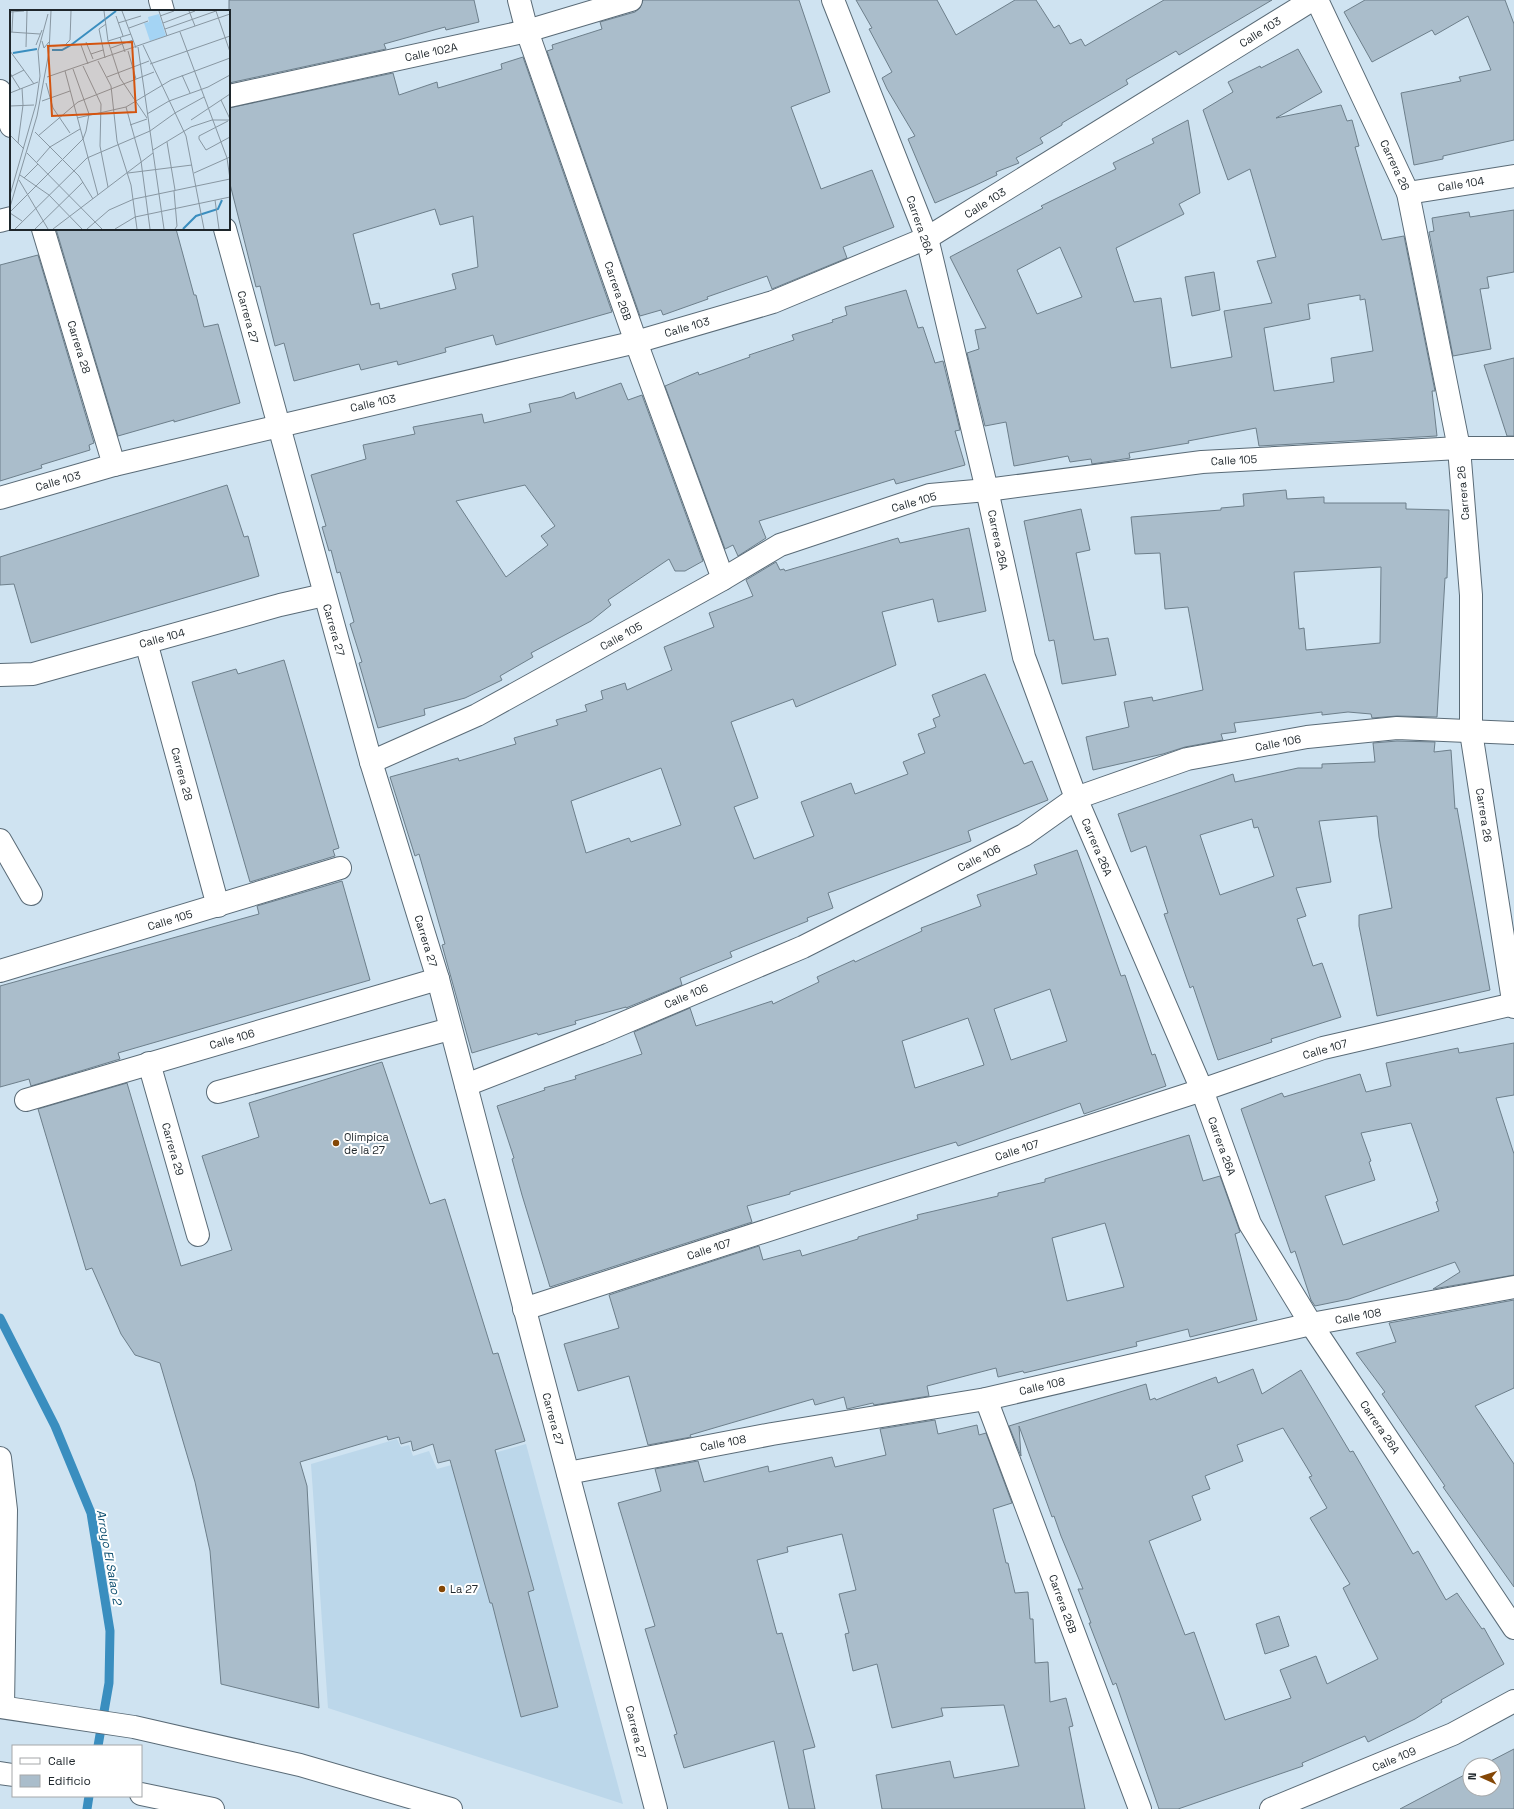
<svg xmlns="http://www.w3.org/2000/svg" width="1514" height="1809" font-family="'Space Grotesk',sans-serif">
  <rect width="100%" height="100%" fill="#cfe3f1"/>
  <polygon fill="#bcd7ea" points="397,1439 401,1447 409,1445 413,1456 429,1451 437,1469 526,1444 623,1804 328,1708 311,1464"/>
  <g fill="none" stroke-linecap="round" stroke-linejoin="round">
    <g stroke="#3a8ebf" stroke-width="9">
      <polyline points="0,1318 55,1426 91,1513 110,1631 109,1683 98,1746"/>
      <polyline points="87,1809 89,1796"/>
    </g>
  </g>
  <g fill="#aabdcb" stroke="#6d7f8b" fill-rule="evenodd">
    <polygon points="229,0 474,0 479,22 446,30 445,27 384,44 386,49 229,83"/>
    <polygon points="643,0 799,0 830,92 791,107 821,189 872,170 894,227 843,247 847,258 772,289 767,276 707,297 708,299 663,315 661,310 640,316 547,51 553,49 552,45 602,29 600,22 635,12 640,8"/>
    <polygon points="856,0 937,0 956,35 1015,0 1036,0 1054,28 1059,25 1070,44 1081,39 1085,46 1164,0 1272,0 1179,55 1176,51 1126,80 1128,84 1062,123 1062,125 1040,138 1043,143 1016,158 1019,163 996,172 997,175 974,186 935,203 908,139 915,136 887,89 882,78 892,72 869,29 872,28"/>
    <polygon points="1365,0 1505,0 1514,24 1514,140 1443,156 1443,159 1414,165 1401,93 1461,81 1459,77 1491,70 1468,16 1435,35 1432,30 1372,62 1344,12"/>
    <path d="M 1298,49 L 1322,92 L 1276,118 L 1341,105 L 1347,121 L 1352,120 L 1359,146 L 1355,147 L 1382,240 L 1404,236 L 1435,391 L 1432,391 L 1437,436 L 1259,446 L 1256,428 L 1188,441 L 1189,443 L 1129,453 L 1130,458 L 1105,462 L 1092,464 L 1091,459 L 1070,462 L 1068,456 L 1014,466 L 1006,422 L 985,426 L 967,353 L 979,349 L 975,330 L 986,328 L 950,257 L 1043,208 L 1041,206 L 1116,169 L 1113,163 L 1154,143 L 1152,139 L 1188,120 L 1200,193 L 1179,204 L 1184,214 L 1116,248 L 1134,302 L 1161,298 L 1171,368 L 1232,357 L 1224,311 L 1272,303 L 1257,261 L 1276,257 L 1250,169 L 1228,180 L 1203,110 L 1233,92 L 1228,82 L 1260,66 L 1261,68 ZM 1060,247 L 1082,297 L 1037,314 L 1017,270 ZM 1360,295 L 1360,300 L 1365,299 L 1373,351 L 1331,358 L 1334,382 L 1274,391 L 1264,328 L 1310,319 L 1308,304 Z"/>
    <path d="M 523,57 L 612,312 L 496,345 L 493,335 L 445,348 L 446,352 L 398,365 L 397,361 L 361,370 L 359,364 L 294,381 L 284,343 L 275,346 L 260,286 L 256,287 L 229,180 L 229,108 L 393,73 L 399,95 L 437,82 L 438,88 L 502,69 L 501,64 ZM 435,209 L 440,225 L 473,216 L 478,267 L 452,274 L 456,289 L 380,309 L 379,303 L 371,305 L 353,234 Z"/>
    <polygon points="1514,210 1514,272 1487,277 1489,288 1480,289 1491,349 1453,356 1429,232 1434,231 1432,218 1469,212 1470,217"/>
    <polygon points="56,229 176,229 194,295 196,295 204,327 218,324 240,403 174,422 174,420 118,436"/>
    <polygon points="38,255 94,443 89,445 90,450 41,465 42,468 0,481 0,265"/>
    <polygon points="1214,272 1220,310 1192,316 1185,277"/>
    <polygon points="906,290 918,328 923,327 935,363 943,361 960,430 955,431 965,465 896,484 894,479 759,521 766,538 738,556 733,545 725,549 665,386 698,372 699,375 750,357 749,355 794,340 792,335 833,322 832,320 847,315 845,307"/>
    <polygon points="1514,358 1514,436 1507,436 1484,365"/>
    <path d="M 621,383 L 628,400 L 642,395 L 703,561 L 685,571 L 675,571 L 669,559 L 608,600 L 611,605 L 591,621 L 531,653 L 533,657 L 500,676 L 502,680 L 465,698 L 424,709 L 425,715 L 378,728 L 359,663 L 362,662 L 350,624 L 354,622 L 340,572 L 337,573 L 331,550 L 329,551 L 322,527 L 326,526 L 311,475 L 366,459 L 363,445 L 415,434 L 413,427 L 482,414 L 484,423 L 531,412 L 529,404 L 562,397 L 574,392 L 576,399 ZM 525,485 L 555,526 L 541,536 L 548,545 L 506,577 L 456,501 Z"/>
    <polygon points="227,485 244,537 248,536 259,576 31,643 14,584 0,585 0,557"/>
    <path d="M 1286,490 L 1287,499 L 1324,497 L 1324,503 L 1406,503 L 1406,509 L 1449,510 L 1447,578 L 1445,578 L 1437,717 L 1397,716 L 1372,718 L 1371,714 L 1348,712 L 1322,715 L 1322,712 L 1234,723 L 1236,732 L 1221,734 L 1223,740 L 1185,747 L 1163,754 L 1093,770 L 1086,737 L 1129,727 L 1124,702 L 1152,697 L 1153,701 L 1203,690 L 1188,607 L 1165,609 L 1160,553 L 1135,554 L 1131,517 L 1221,510 L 1221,508 L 1244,506 L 1243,494 ZM 1381,567 L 1380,643 L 1306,650 L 1304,628 L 1299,629 L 1294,572 Z"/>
    <polygon points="1081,509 1090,550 1076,553 1094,640 1108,638 1116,675 1062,684 1054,640 1049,641 1024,521"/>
    <path d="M 969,528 L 986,611 L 938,622 L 933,599 L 882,612 L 896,665 L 796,707 L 793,699 L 731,722 L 758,798 L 734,807 L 754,859 L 814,836 L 801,802 L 851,783 L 855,794 L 908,774 L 903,762 L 925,753 L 918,734 L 936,727 L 933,719 L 940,716 L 932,695 L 985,674 L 1024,764 L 1032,761 L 1048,800 L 968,831 L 971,841 L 828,893 L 833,908 L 807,918 L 808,921 L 730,952 L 732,957 L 680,978 L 682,985 L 626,1008 L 626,1007 L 575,1021 L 576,1024 L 538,1035 L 537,1033 L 472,1053 L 442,945 L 445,944 L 419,854 L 415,856 L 390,777 L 458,758 L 459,761 L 516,744 L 514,738 L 558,725 L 556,720 L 587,711 L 585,705 L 603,699 L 601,691 L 625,683 L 627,690 L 672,670 L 664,647 L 714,627 L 709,613 L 753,596 L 746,580 L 776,562 L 780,570 L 784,569 L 785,571 L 898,538 L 900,543 ZM 661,768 L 681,825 L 631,842 L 629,838 L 586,853 L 571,801 Z"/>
    <polygon points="284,660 339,848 333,850 335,856 250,882 192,682 236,669 238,674"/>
    <path d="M 1397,741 L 1435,742 L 1434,752 L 1451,750 L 1455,809 L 1457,808 L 1490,990 L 1377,1016 L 1359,926 L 1359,915 L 1392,908 L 1379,837 L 1377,816 L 1319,821 L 1331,882 L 1296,888 L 1306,916 L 1297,919 L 1313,966 L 1322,963 L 1341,1017 L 1271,1039 L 1272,1042 L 1218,1060 L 1193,986 L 1190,988 L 1164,914 L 1168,913 L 1146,846 L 1131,852 L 1118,814 L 1233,774 L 1235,782 L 1298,768 L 1322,768 L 1322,764 L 1375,762 L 1373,743 ZM 1252,819 L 1254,828 L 1258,827 L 1274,876 L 1220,895 L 1200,835 Z"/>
    <path d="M 1077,850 L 1121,976 L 1125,975 L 1152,1055 L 1155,1054 L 1166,1086 L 1084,1114 L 1080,1103 L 958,1146 L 956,1142 L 790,1192 L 790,1194 L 747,1206 L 752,1222 L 550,1287 L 522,1195 L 512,1159 L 514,1158 L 497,1106 L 545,1090 L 544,1088 L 576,1079 L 575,1076 L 642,1054 L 634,1032 L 690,1008 L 696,1026 L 772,1001 L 773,1004 L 819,982 L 817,977 L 854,960 L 855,962 L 922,931 L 921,928 L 981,906 L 977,895 L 1037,874 L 1034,865 ZM 1050,989 L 1067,1041 L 1011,1060 L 994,1009 ZM 968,1018 L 984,1065 L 915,1088 L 902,1041 Z"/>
    <polygon points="342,881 370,980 118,1053 120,1059 31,1086 29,1079 0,1087 0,986 259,914 257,906"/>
    <path d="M 1514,1043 L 1514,1095 L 1496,1098 L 1514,1154 L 1514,1275 L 1433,1289 L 1460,1272 L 1455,1262 L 1349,1299 L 1315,1306 L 1311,1300 L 1295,1251 L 1291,1253 L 1241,1109 L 1282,1093 L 1284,1097 L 1360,1074 L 1366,1092 L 1391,1086 L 1386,1063 L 1458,1048 L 1459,1053 ZM 1411,1123 L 1438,1201 L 1436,1202 L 1439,1211 L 1343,1245 L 1325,1196 L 1375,1180 L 1369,1162 L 1371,1161 L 1361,1133 Z"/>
    <polygon points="382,1062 430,1204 445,1199 493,1354 498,1353 525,1441 495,1450 534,1590 528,1592 558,1707 521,1717 492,1603 490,1603 450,1460 438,1463 433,1444 413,1451 411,1441 401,1444 399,1437 388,1440 387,1436 300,1462 307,1486 319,1708 221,1684 210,1551 195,1482 160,1363 135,1355 121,1334 92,1268 86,1270 38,1109 127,1083 181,1266 232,1250 202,1156 259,1137 249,1103"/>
    <path d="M 1189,1135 L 1203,1181 L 1220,1176 L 1240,1232 L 1235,1234 L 1257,1320 L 1190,1337 L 1188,1329 L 1136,1342 L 1137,1346 L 1024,1373 L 1023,1371 L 998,1377 L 996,1368 L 927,1386 L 929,1396 L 874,1405 L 873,1403 L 847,1409 L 844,1397 L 815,1405 L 813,1399 L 690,1435 L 691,1437 L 648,1445 L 629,1376 L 578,1391 L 564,1344 L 619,1328 L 609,1295 L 759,1246 L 763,1260 L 800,1250 L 802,1256 L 858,1239 L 858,1237 L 918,1219 L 917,1215 L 998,1196 L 998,1193 L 1045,1182 L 1045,1179 ZM 1105,1223 L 1124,1287 L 1067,1301 L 1052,1238 Z"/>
    <polygon points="1514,1300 1514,1388 1475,1406 1514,1464 1514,1587 1443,1487 1445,1486 1382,1394 1385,1392 1356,1353 1396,1342 1389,1323"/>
    <path d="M 1253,1369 L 1262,1394 L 1301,1370 L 1350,1452 L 1353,1451 L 1413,1554 L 1418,1551 L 1446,1600 L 1457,1593 L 1482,1629 L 1484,1628 L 1504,1664 L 1441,1700 L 1442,1702 L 1415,1719 L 1368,1742 L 1365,1736 L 1302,1763 L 1303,1766 L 1178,1809 L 1159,1809 L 1116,1683 L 1113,1685 L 1089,1623 L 1091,1623 L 1078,1589 L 1083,1589 L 1061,1536 L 1054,1516 L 1052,1517 L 1019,1426 L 1021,1456 L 1009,1426 L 1146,1384 L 1150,1400 L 1155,1398 L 1156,1400 L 1216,1377 L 1218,1383 ZM 1283,1428 L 1312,1476 L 1309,1477 L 1327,1508 L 1310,1518 L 1350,1584 L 1343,1588 L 1378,1659 L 1327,1684 L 1316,1656 L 1280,1670 L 1291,1698 L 1225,1720 L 1194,1632 L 1185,1635 L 1149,1541 L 1201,1520 L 1192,1496 L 1210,1489 L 1205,1476 L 1243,1461 L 1237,1445 Z"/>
    <polygon points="935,1420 938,1434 977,1425 979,1435 986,1433 1012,1503 993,1509 1006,1563 1008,1563 1015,1593 1028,1592 1030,1619 1033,1619 1035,1663 1048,1662 1050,1702 1066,1698 1073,1726 1069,1727 1085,1809 882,1809 876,1775 950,1761 954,1778 1019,1766 1004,1705 941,1708 943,1716 892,1728 877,1664 853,1671 845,1634 849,1633 839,1594 856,1590 842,1534 787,1547 788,1552 757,1560 777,1634 782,1633 815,1747 803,1750 815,1809 789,1809 774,1741 684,1768 674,1735 677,1734 645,1629 655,1626 618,1503 661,1491 655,1469 698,1461 704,1482 768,1466 769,1472 832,1457 835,1467 886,1455 880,1429"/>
    <polygon points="1279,1616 1289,1646 1265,1654 1256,1624"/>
    <polygon points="1514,1749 1514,1809 1400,1809 1470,1772 1470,1789 1494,1789 1494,1765 1483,1765"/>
  </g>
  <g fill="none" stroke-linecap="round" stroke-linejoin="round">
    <defs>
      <g id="minor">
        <polyline points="519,0 527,31 636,342 723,579"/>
        <polyline points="833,0 927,238 987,490 1024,657 1076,798 1202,1090 1250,1224 1311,1324 1514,1628"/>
        <polyline points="1317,0 1408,193 1459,448 1471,595 1471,732 1514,1007"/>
        <polyline points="0,91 11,126"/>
        <polyline points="229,96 527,31 631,0"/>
        <polyline points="1408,193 1514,176"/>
        <polyline points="0,221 11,218"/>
        <polyline points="43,229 114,465"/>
        <polyline points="146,642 218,906"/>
        <polyline points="0,675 33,674 280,605 324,595"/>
        <polyline points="371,762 477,715 723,579 780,545 930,495 987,490 1202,462 1459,448 1514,448"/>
        <polyline points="0,840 31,894"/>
        <polyline points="0,971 340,868"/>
        <polyline points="149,1063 198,1235"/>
        <polyline points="466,1085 600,1033 803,947 1024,835 1076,798 1187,759 1307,737 1397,728 1514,733"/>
        <polyline points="218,1092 450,1029"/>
        <polyline points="26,1100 438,979"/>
        <polyline points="524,1309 1202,1090 1323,1048 1514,1004"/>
        <polyline points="986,1399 1140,1809"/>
        <polyline points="0,1458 6,1510 3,1707"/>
        <polyline points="568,1473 772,1434 986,1399 1311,1324 1514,1287"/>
        <polyline points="1271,1809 1453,1734 1514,1701"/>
      </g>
      <g id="tertiary">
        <polyline points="160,0 163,11"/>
        <polyline points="225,229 371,762 438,979 656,1809"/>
        <polyline points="0,498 114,465 636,342 773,302 927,238 1312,0"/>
      </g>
      <g id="trunk">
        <polyline points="0,1707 134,1727 300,1765 451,1809"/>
        <polyline points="0,1773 13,1775"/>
        <polyline points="141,1794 213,1809"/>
      </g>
    </defs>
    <use href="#minor" stroke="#5a6b77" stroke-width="24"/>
    <use href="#tertiary" stroke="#5a6b77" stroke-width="24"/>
    <use href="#trunk" stroke="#5a6b77" stroke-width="24"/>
    <use href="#minor" stroke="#fff" stroke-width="22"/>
    <use href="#tertiary" stroke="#fff" stroke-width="22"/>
    <use href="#trunk" stroke="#fff" stroke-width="22"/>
  </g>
  <g fill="#844706" stroke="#fff" stroke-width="1.5">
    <circle cx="336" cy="1143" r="4"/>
    <circle cx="442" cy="1589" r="4"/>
  </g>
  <g text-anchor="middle" stroke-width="4" stroke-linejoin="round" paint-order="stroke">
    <g font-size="11" fill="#1e262b" stroke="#fff">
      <text transform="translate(1260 32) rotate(-32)" y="4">Calle 103</text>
      <text transform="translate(431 52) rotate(-12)" y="4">Calle 102A</text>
      <text transform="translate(1395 165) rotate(65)" y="4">Carrera 26</text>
      <text transform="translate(1461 184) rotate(-9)" y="4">Calle 104</text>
      <text transform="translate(985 203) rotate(-32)" y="4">Calle 103</text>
      <text transform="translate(920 225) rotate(71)" y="4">Carrera 26A</text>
      <text transform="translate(618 291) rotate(71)" y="4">Carrera 26B</text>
      <text transform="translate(248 317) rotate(75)" y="4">Carrera 27</text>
      <text transform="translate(687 327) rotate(-16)" y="4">Calle 103</text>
      <text transform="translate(79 347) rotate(73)" y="4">Carrera 28</text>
      <text transform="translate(373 403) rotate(-13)" y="4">Calle 103</text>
      <text transform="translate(1234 460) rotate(-3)" y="4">Calle 105</text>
      <text transform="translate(58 481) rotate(-16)" y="4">Calle 103</text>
      <text transform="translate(1463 493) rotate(-95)" y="4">Carrera 26</text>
      <text transform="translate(914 502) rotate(-16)" y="4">Calle 105</text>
      <text transform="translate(998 540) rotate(78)" y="4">Carrera 26A</text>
      <text transform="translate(334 630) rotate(74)" y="4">Carrera 27</text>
      <text transform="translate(621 636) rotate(-29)" y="4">Calle 105</text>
      <text transform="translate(162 638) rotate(-15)" y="4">Calle 104</text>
      <text transform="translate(1278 743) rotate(-11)" y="4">Calle 106</text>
      <text transform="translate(182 774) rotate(75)" y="4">Carrera 28</text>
      <text transform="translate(1484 815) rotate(81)" y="4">Carrera 26</text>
      <text transform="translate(1097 847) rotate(67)" y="4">Carrera 26A</text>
      <text transform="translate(979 858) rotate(-27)" y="4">Calle 106</text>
      <text transform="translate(170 920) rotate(-17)" y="4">Calle 105</text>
      <text transform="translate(426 941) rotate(73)" y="4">Carrera 27</text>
      <text transform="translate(686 996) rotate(-23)" y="4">Calle 106</text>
      <text transform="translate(232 1039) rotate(-16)" y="4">Calle 106</text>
      <text transform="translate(1325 1049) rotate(-16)" y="4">Calle 107</text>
      <text transform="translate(1222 1146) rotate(70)" y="4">Carrera 26A</text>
      <text transform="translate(173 1149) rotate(74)" y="4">Carrera 29</text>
      <text transform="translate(1017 1150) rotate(-18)" y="4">Calle 107</text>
      <text transform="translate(709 1249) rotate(-18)" y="4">Calle 107</text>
      <text transform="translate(1358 1316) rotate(-10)" y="4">Calle 108</text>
      <text transform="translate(1042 1386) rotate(-13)" y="4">Calle 108</text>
      <text transform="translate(553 1419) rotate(75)" y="4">Carrera 27</text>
      <text transform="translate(1380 1427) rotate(56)" y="4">Carrera 26A</text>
      <text transform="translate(723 1443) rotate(-11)" y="4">Calle 108</text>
      <text transform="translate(1063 1604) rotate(70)" y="4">Carrera 26B</text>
      <text transform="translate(636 1732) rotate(76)" y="4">Carrera 27</text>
      <text transform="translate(1394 1759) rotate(-23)" y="4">Calle 109</text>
    </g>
    <g font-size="11" fill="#1e262b" stroke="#fff" text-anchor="start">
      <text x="344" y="1141">Olímpica<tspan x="344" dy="13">de la 27</tspan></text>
      <text x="450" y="1593">La 27</text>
    </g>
    <g font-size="12" font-style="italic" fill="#084b6d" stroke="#fff">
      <text transform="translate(109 1557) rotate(80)" y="4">Arroyo El Salao 2</text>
    </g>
  </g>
  <g transform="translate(10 10)">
    <rect width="220" height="220" fill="#cfe3f1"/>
    <path d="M 149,4 L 156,26 L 140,31 L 134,13 L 139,12 L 138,7 Z" fill="#a4d4f4"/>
    <path fill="none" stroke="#3a8ebf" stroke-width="2" d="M 42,40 L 52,40 L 61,35 L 106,1M 3,43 L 27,39M 173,219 L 186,206 L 208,199 L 212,190"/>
    <path fill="none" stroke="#8897a2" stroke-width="1" d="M 94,1 L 98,31 L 110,68 L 137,108M 112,1 L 126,38M 149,1 L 157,26M 179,1 L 185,16M 206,1 L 220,42M 0,2 L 14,1M 106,6 L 113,26M 150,6 L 164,1M 108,13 L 131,6M 153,13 L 185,1M 119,18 L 138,11M 155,19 L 206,1M 0,22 L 30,24M 2,22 L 3,1M 170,22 L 217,148 L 220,169M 110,27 L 115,42M 32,31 L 34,38 L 39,32M 98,31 L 121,24M 76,32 L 83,49M 26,35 L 32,20M 71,35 L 78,54M 133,35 L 176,126 L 194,219M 43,36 L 55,35 L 60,30 L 61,1M 16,37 L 17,1M 128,37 L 154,219M 101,38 L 123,30M 0,41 L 24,74M 118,41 L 126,69M 81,44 L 93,40M 95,48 L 89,19 L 96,14M 88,51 L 101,76 L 107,131 L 121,175 L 127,219M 140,54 L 220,26M 73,56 L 91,94 L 90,136 L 98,177M 55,61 L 88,185M 0,63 L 10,79M 172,65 L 180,83M 0,67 L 14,60M 37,67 L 220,4M 97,67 L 139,51M 36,73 L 43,98 L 60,123M 0,83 L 28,72M 211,90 L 220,109M 32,91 L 60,81M 0,96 L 24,95M 116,97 L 131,151 L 140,219M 137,104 L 159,91 L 198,77 L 220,65M 67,108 L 116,97 L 161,70 L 220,48M 181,110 L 220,84M 218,111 L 189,126 L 189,129 L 196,140 L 220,127M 120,115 L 137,109M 25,122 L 69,166 L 83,189M 0,125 L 14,139M 28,126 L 68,92 L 144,62M 157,132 L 165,180M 8,133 L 13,95 L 12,78M 143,140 L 181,117 L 202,110 L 219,110M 17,143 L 92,219M 27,152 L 40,137 L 70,119M 118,163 L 182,155M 184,163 L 220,147M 10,165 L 39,185 L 72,219M 14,168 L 28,154M 9,170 L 38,219M 164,181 L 167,216 L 165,219M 0,185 L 26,94 L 30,66 L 28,41 L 38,4M 205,190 L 209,219M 0,197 L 27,106 L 39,42 L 41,1M 0,202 L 73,129 L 76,121 L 79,104 L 63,59M 0,203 L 12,211M 5,219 L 77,148 L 140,121 L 165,103 L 194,87M 25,219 L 73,172M 43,219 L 143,143M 77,219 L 99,200 L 124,189 L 220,169M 105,219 L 125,207 L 220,187"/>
    <path fill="#d4540f" fill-opacity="0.15" stroke="#d4540f" stroke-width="2" d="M 122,32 L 126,102 L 42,106 L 38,36 Z"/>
    <rect width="220" height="220" fill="none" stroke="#1e262b" stroke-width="2"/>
  </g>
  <rect x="12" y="1745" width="130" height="52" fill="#ffffff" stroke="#a5a8aa"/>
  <rect x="20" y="1758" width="20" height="6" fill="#ffffff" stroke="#a5a8aa"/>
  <text x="48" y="1765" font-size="12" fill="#1e262b">Calle</text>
  <rect x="20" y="1775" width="20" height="12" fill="#aabdcb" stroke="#a5a8aa"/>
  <text x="48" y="1785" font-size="12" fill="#1e262b">Edificio</text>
  <g transform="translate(1482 1777) rotate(273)"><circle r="19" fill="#ffffff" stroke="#a5a8aa"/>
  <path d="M0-3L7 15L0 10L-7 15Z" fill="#844706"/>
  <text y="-6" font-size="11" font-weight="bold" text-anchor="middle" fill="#1e262b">N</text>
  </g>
</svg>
